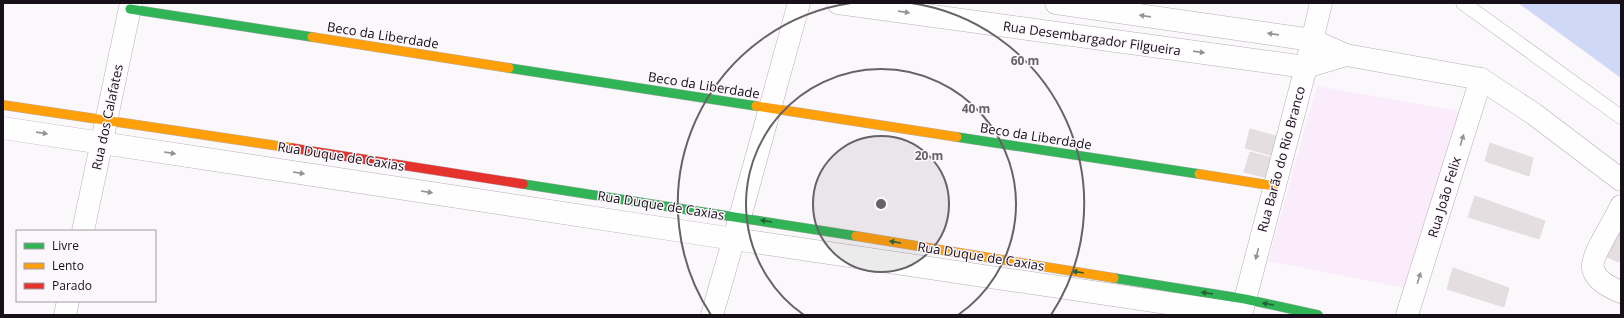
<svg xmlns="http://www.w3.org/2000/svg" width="1624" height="318" font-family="'Open Sans',sans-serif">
  <rect width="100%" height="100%" fill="#fbf8fb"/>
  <polygon fill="#fbecfc" points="1317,86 1464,112 1410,289 1268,261"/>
  <polygon fill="#cfd8f6" points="1518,3 1621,3 1621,78"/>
  <g fill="#e5dee1" stroke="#e4dce0">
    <polygon points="1250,129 1283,138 1277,157 1245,148"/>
    <polygon points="1490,143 1533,158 1529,176 1485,161"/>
    <polygon points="1250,152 1276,159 1271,179 1244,172"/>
    <polygon points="1475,196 1545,221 1539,239 1468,217"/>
    <polygon points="1621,213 1621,259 1619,262 1599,254"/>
    <polygon points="1453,268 1509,288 1504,307 1447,289"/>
  </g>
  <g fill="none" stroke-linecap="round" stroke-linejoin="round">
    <defs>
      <polyline id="lane" points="1463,3 1621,117"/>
      <g id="street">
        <polyline points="838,3 1306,67 1346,55"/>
        <polyline points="1056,3 1312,40 1346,55 1481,79 1534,114 1621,180"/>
        <polyline points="3,128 734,239 1241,314"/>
        <path d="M 1621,206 C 1616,219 1590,257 1593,268 C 1595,280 1611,288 1621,292"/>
        <polyline points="83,231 131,3"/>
        <polyline points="65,315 68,301"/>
        <polyline points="712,315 740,217 799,3"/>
        <polyline points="1241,315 1306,67 1321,3"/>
        <polyline points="1407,315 1481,79"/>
      </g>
      <g id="fast">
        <polyline points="130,9 312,37"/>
        <polyline points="509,68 756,106"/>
        <polyline points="957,137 1199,174"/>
        <polyline points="523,184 856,236"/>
        <polyline points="1114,278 1245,299 1318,315"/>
      </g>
      <g id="slow">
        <polyline points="312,37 509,68"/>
        <polyline points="3,105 292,148"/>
        <polyline points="756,106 957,137"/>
        <polyline points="1199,174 1274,186"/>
        <polyline points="856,236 1114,278"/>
      </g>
      <polyline id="jam" points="292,148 523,184"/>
    </defs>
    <use href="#lane" stroke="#b5afb5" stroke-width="15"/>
    <use href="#street" stroke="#b5afb5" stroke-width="23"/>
    <use href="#fast" stroke="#b5afb5" stroke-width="10"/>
    <use href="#slow" stroke="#b5afb5" stroke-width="10"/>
    <use href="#jam" stroke="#b5afb5" stroke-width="10"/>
    <use href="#lane" stroke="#fefefe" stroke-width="14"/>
    <use href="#street" stroke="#fefefe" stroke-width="22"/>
    <use href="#fast" stroke="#30b455" stroke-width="9"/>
    <use href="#slow" stroke="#ff9f0a" stroke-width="9"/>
    <use href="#jam" stroke="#e5322d" stroke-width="9"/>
  </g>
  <defs><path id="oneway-solid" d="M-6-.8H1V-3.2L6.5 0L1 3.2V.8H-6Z"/></defs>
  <g fill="#969397">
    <use href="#oneway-solid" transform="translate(904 12) rotate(8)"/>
    <use href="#oneway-solid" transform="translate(1145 16) rotate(-172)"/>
    <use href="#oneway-solid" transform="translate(1273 34) rotate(-172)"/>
    <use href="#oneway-solid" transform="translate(1199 52) rotate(8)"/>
    <use href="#oneway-solid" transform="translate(42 133) rotate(8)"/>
    <use href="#oneway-solid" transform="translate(1462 140) rotate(-73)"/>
    <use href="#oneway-solid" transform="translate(170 153) rotate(9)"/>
    <use href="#oneway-solid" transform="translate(299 173) rotate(9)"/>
    <use href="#oneway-solid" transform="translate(427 192) rotate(9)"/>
    <use href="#oneway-solid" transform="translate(1257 254) rotate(104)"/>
    <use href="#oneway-solid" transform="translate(1419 278) rotate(-73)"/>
  </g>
  <g fill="#246237">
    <use href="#oneway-solid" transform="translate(766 221) rotate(-171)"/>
    <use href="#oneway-solid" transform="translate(895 242) rotate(-171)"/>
    <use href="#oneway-solid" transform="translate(1078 272) rotate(-171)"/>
    <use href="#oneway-solid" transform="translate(1207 293) rotate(-171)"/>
    <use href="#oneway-solid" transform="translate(1268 304) rotate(-168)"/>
  </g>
  <circle cx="881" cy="204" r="68" fill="#676168" fill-opacity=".12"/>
  <g fill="none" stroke="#676168" stroke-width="2">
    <circle cx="881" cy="204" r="68"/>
    <path d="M804 315A135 135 0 1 1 958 315"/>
    <path d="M711 315A203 203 0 0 1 851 3M911 3A203 203 0 0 1 1051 315"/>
  </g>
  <g text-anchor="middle" stroke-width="3" stroke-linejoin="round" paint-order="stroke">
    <g font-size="13" fill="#181019" stroke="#fcf7fc">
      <text transform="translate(383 35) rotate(9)" y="5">Beco da Liberdade</text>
      <text transform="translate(1092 38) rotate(8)" y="5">Rua Desembargador Filgueira</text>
      <text transform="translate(704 85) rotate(9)" y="5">Beco da Liberdade</text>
      <text transform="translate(107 117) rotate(-78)" y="5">Rua dos Calafates</text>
      <text transform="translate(1036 136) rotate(9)" y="5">Beco da Liberdade</text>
      <text transform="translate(341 156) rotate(9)" y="5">Rua Duque de Caxias</text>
      <text transform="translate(1281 159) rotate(-75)" y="5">Rua Barão do Rio Branco</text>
      <text transform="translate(1444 197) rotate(-73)" y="5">Rua João Felix</text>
      <text transform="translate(661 205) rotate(9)" y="5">Rua Duque de Caxias</text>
      <text transform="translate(981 256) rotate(9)" y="5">Rua Duque de Caxias</text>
    </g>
  </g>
  <circle cx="881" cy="204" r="6" fill="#676168" stroke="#fcf7fc" stroke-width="2"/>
  <g font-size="12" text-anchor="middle" font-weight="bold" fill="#676168" stroke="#fcf7fc" stroke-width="3" stroke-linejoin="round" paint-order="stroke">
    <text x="1025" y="65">60 m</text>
    <text x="976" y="113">40 m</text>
    <text x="929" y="160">20 m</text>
  </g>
  <rect width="1624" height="318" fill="none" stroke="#181019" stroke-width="8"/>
  <rect x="16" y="230" width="140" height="72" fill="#fcf7fc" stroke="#a19ba1"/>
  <rect x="24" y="243" width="20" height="6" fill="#30b455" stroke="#a19ba1"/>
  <text x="52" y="250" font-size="12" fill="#181019">Livre</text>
  <rect x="24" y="263" width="20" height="6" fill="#ff9f0a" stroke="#a19ba1"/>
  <text x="52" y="270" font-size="12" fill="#181019">Lento</text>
  <rect x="24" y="283" width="20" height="6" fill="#e5322d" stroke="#a19ba1"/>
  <text x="52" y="290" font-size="12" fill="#181019">Parado</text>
</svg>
